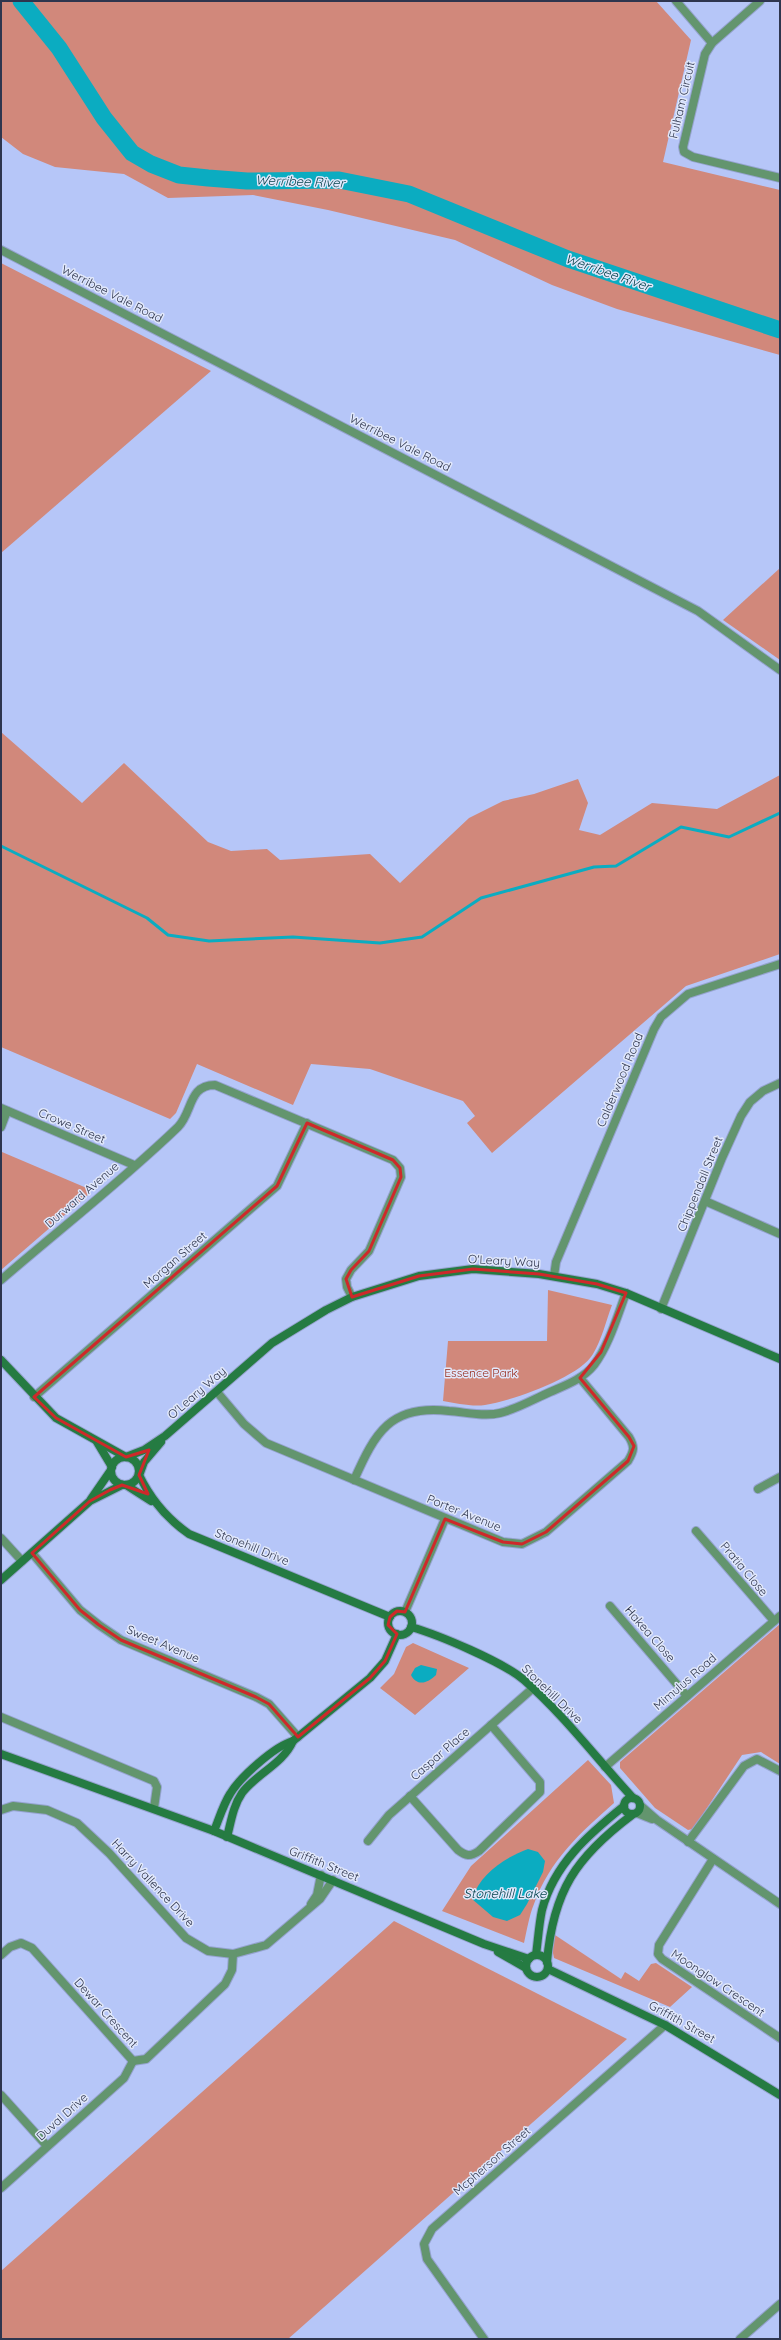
<svg xmlns="http://www.w3.org/2000/svg" width="781" height="2340" font-family="Quicksand,sans-serif">
  <rect width="100%" height="100%" fill="#b6c6f8"/>
  <g fill="#d1887b">
    <polygon points="1,1 656,1 691,40 663,162 780,190 780,355 617,309 552,285 455,240 328,210 253,195 168,198 124,174 55,167 23,154 1,137"/>
    <polygon points="1,263 211,371 1,553"/>
    <polygon points="780,568 780,660 723,620"/>
    <polygon points="1,732 82,803 124,763 208,842 231,851 267,849 280,860 370,854 400,883 469,818 503,801 534,794 578,779 588,803 579,830 600,835 652,803 717,809 780,775 780,954 686,986 492,1153 467,1123 475,1116 463,1101 370,1069 311,1064 293,1105 197,1064 176,1113 170,1119 1,1047"/>
    <polygon points="2,1152 89,1189 89,1194 1,1270"/>
    <path d="M 548,1290 L 612,1305 C 606,1321 602,1339 593,1354 C 580,1377 512,1401 485,1405 C 472,1407 456,1403 443,1401 L 448,1341 L 547,1341 Z"/>
    <polygon points="780,1624 780,1764 761,1752 742,1755 693,1829 688,1830 655,1808 620,1768 620,1762"/>
    <polygon points="413,1643 469,1668 415,1715 380,1688 394,1674 406,1647"/>
    <path d="M 588,1760 L 611,1785 L 614,1803 C 581,1832 549,1861 534,1904 C 529,1916 527,1930 524,1943 L 442,1911 L 471,1866 Z"/>
    <polygon points="394,1921 627,2039 288,2339 2,2339 1,2271"/>
    <polygon points="555,1935 621,1979 625,1972 639,1981 651,1964 656,1963 692,1987 670,2007 554,1958 552,1948"/>
  </g>
  <g fill="#0bacc1">
    <path d="M 421,1665 L 437,1669 L 436,1675 C 428,1683 417,1687 411,1675 L 415,1668 Z"/>
    <path d="M 528,1849 L 538,1852 L 545,1861 L 543,1872 L 527,1904 L 520,1915 L 507,1921 L 493,1917 L 472,1899 C 480,1874 504,1858 528,1849 Z"/>
  </g>
  <g fill="none" stroke-linecap="round" stroke-linejoin="round">
    <polyline stroke="#0bacc1" stroke-width="3" points="1,846 147,918 168,935 209,941 293,937 380,943 422,937 481,898 594,867 616,866 681,827 729,837 780,813"/>
    <polyline stroke="#0bacc1" stroke-width="17" points="21,1 59,48 104,118 132,153 151,164 179,175 208,178 247,181 339,180 409,194 568,259 780,330"/>
    <defs>
      <g id="street">
        <polyline points="676,1 712,43"/>
        <polyline points="760,1 712,43 705,54 683,147 684,152 693,157 780,178"/>
        <polyline points="1,250 698,611 780,670"/>
        <polyline points="1,1108 134,1165"/>
        <polyline points="1,1127 7,1111"/>
        <polyline points="705,1201 780,1234"/>
        <polyline points="554,1276 556,1262 654,1029 661,1017 688,994 780,964"/>
        <path d="M 1,1280 C 60,1229 122,1181 178,1127 C 193,1112 188,1085 215,1085 L 393,1160 L 400,1168 L 401,1177 L 369,1251 L 351,1270 L 346,1279 L 347,1287 L 352,1297"/>
        <polyline points="661,1309 722,1158 741,1116 750,1102 763,1091 780,1083"/>
        <path d="M 217,1392 L 244,1424 L 266,1443 L 503,1542 L 522,1544 L 546,1532 L 628,1461 C 634,1451 635,1447 629,1437 L 580,1378"/>
        <polyline points="34,1397 277,1186 307,1123"/>
        <path d="M 354,1480 C 375,1433 390,1404 449,1411 C 465,1412 484,1417 500,1413 C 517,1409 534,1399 550,1392 C 566,1385 583,1379 594,1365 C 609,1345 617,1317 626,1293"/>
        <polyline points="758,1489 780,1477"/>
        <polyline points="696,1531 774,1621"/>
        <polyline points="1,1538 22,1561"/>
        <polyline points="32,1553 80,1610 99,1625 121,1640 256,1697 269,1704 298,1737"/>
        <polyline points="610,1606 687,1696"/>
        <polyline points="405,1612 445,1519"/>
        <polyline points="1,1717 154,1781 157,1787 154,1808"/>
        <polyline points="605,1767 780,1616"/>
        <path d="M 410,1796 L 458,1850 C 466,1856 470,1857 479,1851 L 540,1792 L 540,1782 L 491,1725"/>
        <polyline points="641,1806 657,1820 780,1904"/>
        <polyline points="1,1810 13,1806 47,1810 77,1823 109,1853 186,1938 208,1951 233,1954 266,1945 320,1899 333,1880"/>
        <polyline points="637,1813 652,1819"/>
        <polyline points="368,1841 389,1815 532,1689"/>
        <polyline points="688,1842 744,1766 757,1759 780,1771"/>
        <polyline points="713,1859 659,1945 658,1954 662,1959 780,2038"/>
        <polyline points="311,1904 317,1895 321,1875"/>
        <polyline points="1,1955 10,1947 21,1943 32,1948 133,2061"/>
        <polyline points="133,2061 146,2059 225,1984 232,1970 233,1954"/>
        <polyline points="1,2095 47,2146"/>
        <polyline points="1,2188 124,2078 133,2061"/>
        <polyline points="484,2339 427,2259 424,2244 432,2229 665,2025"/>
        <polyline points="740,2339 780,2304"/>
      </g>
      <g id="secondary">
        <polyline points="1,1360 56,1418 126,1457"/>
        <polyline points="97,1442 112,1467"/>
        <circle cx="125" cy="1471" r="14"/>
        <polyline points="126,1457 144,1450 165,1436 272,1343 326,1310 352,1297 419,1276 473,1269 539,1274 597,1284 626,1293 780,1359"/>
        <polyline points="140,1473 144,1462 161,1442"/>
        <path d="M 139,1475 C 151,1500 166,1518 189,1534 L 390,1617"/>
        <polyline points="126,1485 151,1501"/>
        <polyline points="91,1499 111,1470"/>
        <polyline points="1,1580 90,1501 122,1485"/>
        <circle cx="400" cy="1623" r="12"/>
        <path d="M 411,1627 C 439,1635 503,1662 524,1680 C 564,1715 597,1759 633,1798"/>
        <polyline points="1,1754 214,1831 484,1944 529,1959"/>
        <circle cx="632" cy="1806" r="8"/>
        <path d="M 214,1831 C 219,1819 223,1805 230,1794 C 240,1777 275,1746 293,1741 L 370,1678 L 385,1661 L 397,1634"/>
        <path d="M 227,1837 C 231,1822 233,1806 242,1793 C 256,1774 283,1764 293,1741"/>
        <polyline points="498,1952 526,1968"/>
        <path d="M 536,1955 C 538,1940 539,1924 542,1910 C 554,1864 589,1834 624,1806"/>
        <circle cx="537" cy="1966" r="11"/>
        <path d="M 547,1962 C 553,1891 576,1857 632,1815"/>
        <polyline points="548,1969 665,2025 780,2095"/>
      </g>
    </defs>
    <use href="#street" stroke="#95a3cf" stroke-width="10"/>
    <use href="#secondary" stroke="#95a3cf" stroke-width="10"/>
    <use href="#street" stroke="#63956e" stroke-width="8"/>
    <use href="#secondary" stroke="#257b42" stroke-width="8"/>
  </g>
  <path fill="none" stroke="#ce292a" stroke-width="3" stroke-linejoin="round" d="M 307,1123 L 393,1160 L 400,1168 L 401,1177 L 369,1251 L 351,1270 L 346,1279 L 352,1297 L 419,1276 L 473,1269 L 539,1274 L 597,1284 L 626,1293 L 601,1352 L 580,1378 L 629,1437 L 634,1446 L 628,1461 L 546,1532 L 522,1544 L 503,1542 L 445,1519 L 405,1612 L 397,1611 L 390,1617 L 388,1625 L 397,1634 L 385,1661 L 370,1678 L 298,1737 L 269,1704 L 256,1697 L 121,1640 L 99,1625 L 80,1610 L 32,1553 L 90,1501 L 110,1490 L 122,1485 L 148,1494 L 139,1475 L 149,1450 L 126,1457 L 56,1418 L 34,1397 L 277,1186 Z"/>
  <g text-anchor="middle" stroke-width="3" stroke-linejoin="round" paint-order="stroke">
    <g font-size="12" fill="#2e354e" stroke="#e1e8fb">
      <text transform="translate(682 100) rotate(-77)" y="4">Fulham Circuit</text>
      <text transform="translate(112 294) rotate(27)" y="4">Werribee Vale Road</text>
      <text transform="translate(400 443) rotate(27)" y="4">Werribee Vale Road</text>
      <text transform="translate(620 1080) rotate(-67)" y="4">Calderwood Road</text>
      <text transform="translate(72 1126) rotate(23)" y="4">Crowe Street</text>
      <text transform="translate(700 1184) rotate(-68)" y="4">Chippendall Street</text>
      <text transform="translate(82 1195) rotate(-41)" y="4">Durward Avenue</text>
      <text transform="translate(175 1260) rotate(-41)" y="4">Morgan Street</text>
      <text transform="translate(504 1261) rotate(3)" y="4">O'Leary Way</text>
      <text transform="translate(197 1393) rotate(-41)" y="4">O'Leary Way</text>
      <text transform="translate(464 1513) rotate(22)" y="4">Porter Avenue</text>
      <text transform="translate(252 1547) rotate(22)" y="4">Stonehill Drive</text>
      <text transform="translate(744 1569) rotate(50)" y="4">Pratia Close</text>
      <text transform="translate(650 1634) rotate(49)" y="4">Hakea Close</text>
      <text transform="translate(163 1644) rotate(23)" y="4">Sweet Avenue</text>
      <text transform="translate(685 1682) rotate(-41)" y="4">Mimulus Road</text>
      <text transform="translate(552 1694) rotate(44)" y="4">Stonehill Drive</text>
      <text transform="translate(440 1754) rotate(-41)" y="4">Caspar Place</text>
      <text transform="translate(324 1864) rotate(22)" y="4">Griffith Street</text>
      <text transform="translate(153 1883) rotate(47)" y="4">Harry Vallence Drive</text>
      <text transform="translate(718 1983) rotate(34)" y="4">Moonglow Crescent</text>
      <text transform="translate(106 2013) rotate(48)" y="4">Dewar Crescent</text>
      <text transform="translate(682 2022) rotate(29)" y="4">Griffith Street</text>
      <text transform="translate(62 2117) rotate(-42)" y="4">Duval Drive</text>
      <text transform="translate(492 2161) rotate(-41)" y="4">Mcpherson Street</text>
    </g>
    <g font-size="12" fill="#972a1c" stroke="#e1e8fb">
      <text x="481" y="1377">Essence Park</text>
    </g>
    <g font-size="13" font-style="italic" fill="#003f48" stroke="#e1e8fb">
      <text transform="translate(300 181) rotate(2)" y="5">Werribee River</text>
      <text transform="translate(608 272) rotate(19)" y="5">Werribee River</text>
      <text x="505" y="1898">Stonehill Lake</text>
    </g>
  </g>
  <rect width="781" height="2340" fill="none" stroke="#2e354e" stroke-width="4"/>
</svg>
